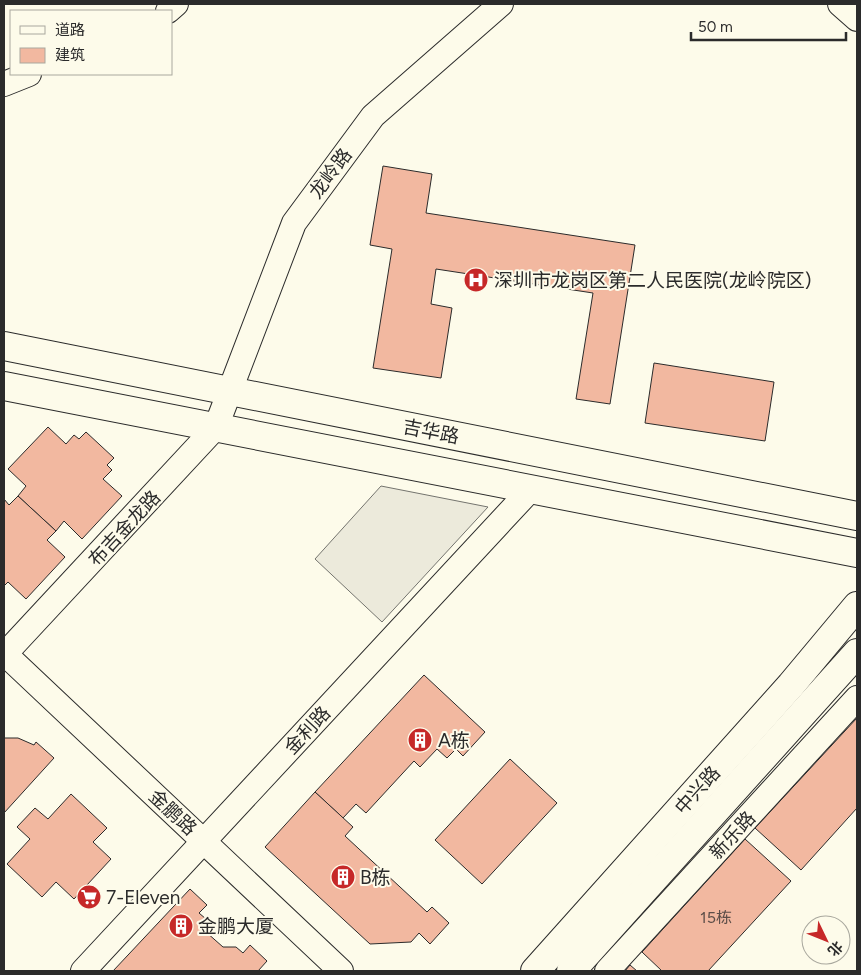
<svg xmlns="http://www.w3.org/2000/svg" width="861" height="975" font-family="Figtree,'Noto Sans SC',sans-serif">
  <rect width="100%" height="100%" fill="#fdfbea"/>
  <polygon fill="#eceadb" stroke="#74746e" points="381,486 488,507 382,622 315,559"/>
  <g fill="#f2b8a0" stroke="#2b2b2b">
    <polygon points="383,166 432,174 426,213 635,245 610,404 576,399 593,293 436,269 431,304 452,308 441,378 373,368 392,249 370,245"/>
    <polygon points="654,363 774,382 765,441 645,423"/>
    <polygon points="48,427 66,444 74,435 79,439 86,432 114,458 107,465 112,470 103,479 122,496 82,539 64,521 56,531 18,496 26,486 8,469"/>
    <polygon points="18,496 56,531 47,540 65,557 26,599 8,582 4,586 4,499 9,505"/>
    <polygon points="424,675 485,732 463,756 456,749 447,758 437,749 420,767 414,761 366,813 356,804 343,818 315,792"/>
    <polygon points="857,718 857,808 801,870 755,828"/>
    <polygon points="4,738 18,738 34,745 36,742 54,758 4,813"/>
    <polygon points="510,759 557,803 482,884 435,840"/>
    <polygon points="315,792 353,827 345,836 427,912 432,907 449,923 430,944 419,933 411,942 370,944 265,847"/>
    <polygon points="71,794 107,828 93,842 111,859 74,899 56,882 42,897 7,864 30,839 17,827 35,808 48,819"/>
    <polygon points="745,839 791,881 708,971 662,971 642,952"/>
    <polygon points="190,889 207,905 199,913 206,919 206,932 223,947 236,947 243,953 250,945 267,961 258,971 113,971"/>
    <polygon points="630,965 637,971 625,971"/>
  </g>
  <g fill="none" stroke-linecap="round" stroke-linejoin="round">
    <defs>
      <g id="minor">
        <polyline points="840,4 857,19"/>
        <polyline points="168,11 176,4"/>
        <polyline points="4,84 29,74"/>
        <polyline points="4,653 341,971"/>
        <polyline points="4,655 216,427 294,223 373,116 501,4"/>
        <polyline points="83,971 531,489"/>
        <polyline points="607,971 857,698"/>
      </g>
      <g id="major">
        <polyline points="4,346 857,516"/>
        <polyline points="4,386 857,553"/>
        <polyline points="535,971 791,685 857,606"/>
        <polyline points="571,971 857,653"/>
      </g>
    </defs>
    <use href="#minor" stroke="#2b2b2b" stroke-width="26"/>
    <use href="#major" stroke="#2b2b2b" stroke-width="30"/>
    <use href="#minor" stroke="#fdfbea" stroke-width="24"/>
    <use href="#major" stroke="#fdfbea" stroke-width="28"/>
  </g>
  <defs>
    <symbol id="hospital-disc" viewBox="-11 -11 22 22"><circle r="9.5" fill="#c62828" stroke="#fdfbea"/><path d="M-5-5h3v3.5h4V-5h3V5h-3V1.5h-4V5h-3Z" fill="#fff"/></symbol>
    <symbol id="building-disc" viewBox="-11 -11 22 22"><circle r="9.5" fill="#c62828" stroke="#fdfbea"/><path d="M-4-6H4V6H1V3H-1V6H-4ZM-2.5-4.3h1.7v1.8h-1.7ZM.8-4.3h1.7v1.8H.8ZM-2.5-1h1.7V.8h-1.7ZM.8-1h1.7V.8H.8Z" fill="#fff"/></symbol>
    <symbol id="supermarket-disc" viewBox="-11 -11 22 22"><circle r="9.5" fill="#c62828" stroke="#fdfbea"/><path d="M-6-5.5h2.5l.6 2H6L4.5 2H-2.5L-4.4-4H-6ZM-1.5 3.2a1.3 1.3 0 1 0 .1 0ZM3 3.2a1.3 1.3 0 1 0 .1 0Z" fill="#fff"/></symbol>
  </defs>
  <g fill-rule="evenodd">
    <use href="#hospital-disc" x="462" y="266" width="28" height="28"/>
    <use href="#building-disc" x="406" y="726" width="28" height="28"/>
    <use href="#building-disc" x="329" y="863" width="28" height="28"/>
    <use href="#supermarket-disc" x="75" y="883" width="28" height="28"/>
    <use href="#building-disc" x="167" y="912" width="28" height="28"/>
  </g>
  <g text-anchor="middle" stroke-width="4" stroke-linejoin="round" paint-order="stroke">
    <g font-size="16" fill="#5d4e48">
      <text x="716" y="923">15栋</text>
    </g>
    <g font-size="19" fill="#2b2b2b" stroke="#fdfbea">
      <text transform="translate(330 173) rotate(-53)" y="7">龙岭路</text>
      <text transform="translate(431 431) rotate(11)" y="7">吉华路</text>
      <text transform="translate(124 528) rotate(-47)" y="7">布吉金龙路</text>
      <text transform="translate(307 730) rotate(-47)" y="7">金利路</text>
      <text transform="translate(697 790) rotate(-48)" y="7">中兴路</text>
      <text transform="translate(173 812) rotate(43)" y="7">金鹏路</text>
      <text transform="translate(732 835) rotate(-47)" y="7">新乐路</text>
    </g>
    <g font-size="19" fill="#2b2b2b" stroke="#fdfbea" text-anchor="start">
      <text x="494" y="287">深圳市龙岗区第二人民医院(龙岭院区)</text>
      <text x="438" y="747">A栋</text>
      <text x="360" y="884">B栋</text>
      <text x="106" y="904">7-Eleven</text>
      <text x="198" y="933">金鹏大厦</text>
    </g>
  </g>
  <rect width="861" height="975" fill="none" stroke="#2b2b2b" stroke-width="10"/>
  <rect x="10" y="10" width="162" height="65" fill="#fdfbea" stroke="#a9a89e"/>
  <rect x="20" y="26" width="25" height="8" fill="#fdfbea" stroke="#a9a89e"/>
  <text x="55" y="35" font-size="15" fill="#2b2b2b">道路</text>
  <rect x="20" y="48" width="25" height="15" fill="#f2b8a0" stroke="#a9a89e"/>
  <text x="55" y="60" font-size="15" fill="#2b2b2b">建筑</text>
  <g transform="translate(826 940) rotate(133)"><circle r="24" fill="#fdfbea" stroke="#a9a89e"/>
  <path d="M0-4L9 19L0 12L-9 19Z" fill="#c62828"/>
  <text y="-8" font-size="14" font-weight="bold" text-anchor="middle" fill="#2b2b2b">北</text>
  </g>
  <path d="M691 32v8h155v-8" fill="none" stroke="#2b2b2b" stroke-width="2.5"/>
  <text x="698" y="32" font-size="15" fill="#2b2b2b" stroke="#fdfbea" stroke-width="4" paint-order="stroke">50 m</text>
</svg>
